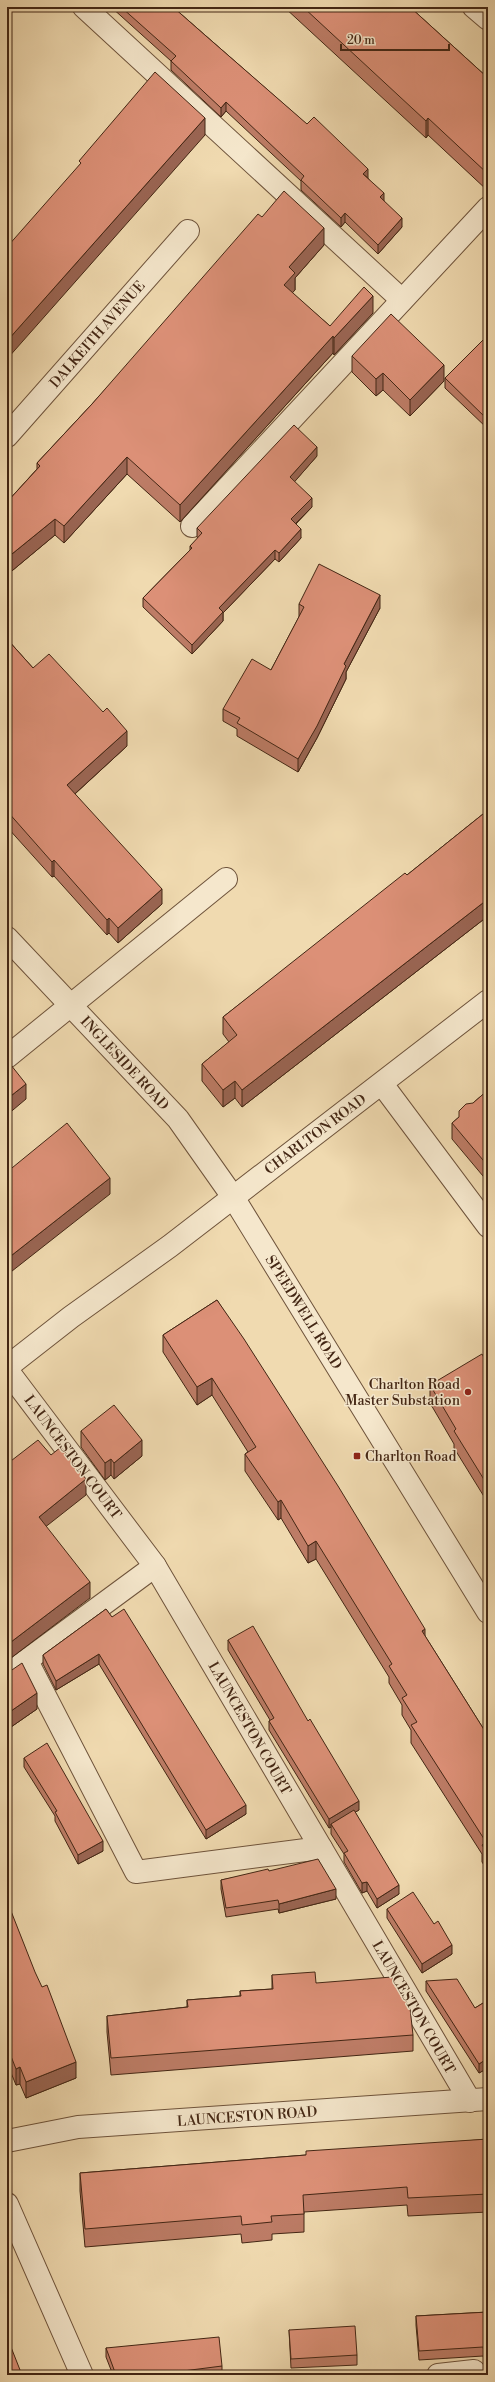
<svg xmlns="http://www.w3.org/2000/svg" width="495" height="2382" font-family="'Libre Bodoni',serif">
  <rect width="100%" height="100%" fill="#f0dab0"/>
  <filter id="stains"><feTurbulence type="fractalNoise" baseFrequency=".005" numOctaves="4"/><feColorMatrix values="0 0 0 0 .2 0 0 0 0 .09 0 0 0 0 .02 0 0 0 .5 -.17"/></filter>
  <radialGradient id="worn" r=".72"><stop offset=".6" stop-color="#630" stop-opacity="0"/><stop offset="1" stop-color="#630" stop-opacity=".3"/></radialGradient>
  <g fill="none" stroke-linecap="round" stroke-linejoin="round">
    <defs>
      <g id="minor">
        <polyline points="84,7 402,300"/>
        <polyline points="474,7 488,19"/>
        <polyline points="7,436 188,231"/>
        <polyline points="192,526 488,208"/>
        <polyline points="7,938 178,1119 233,1197 488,1612"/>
        <polyline points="7,1057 226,879"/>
        <polyline points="382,1084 488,1226"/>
        <polyline points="7,1367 71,1317 170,1246 488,1001"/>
        <polyline points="7,1370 155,1566 470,2101"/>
        <polyline points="27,1661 136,1872 321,1848"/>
        <polyline points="7,1675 155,1566"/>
        <polyline points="7,2141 78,2127 488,2099"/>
        <polyline points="7,2204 82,2375"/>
        <polyline points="438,2375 474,2371"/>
      </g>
    </defs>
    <use href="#minor" stroke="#6e533b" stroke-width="24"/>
    <use href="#minor" stroke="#f5e7cc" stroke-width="22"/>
  </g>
  <g fill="#bd7c66" stroke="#432614">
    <polygon points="111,7 173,7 368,178 402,227 378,254 345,222 341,227 301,190 301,181 226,111 221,117 171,70 171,61"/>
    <polygon points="284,7 410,7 488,78 488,191 428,135 426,138"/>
    <polygon points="262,217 324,245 295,278 295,290 292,293 330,326 373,313 334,355 333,353 180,522 127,474 64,543 55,535 7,575 7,502 37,469 37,463 92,404"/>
    <polygon points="488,341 488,429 445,388 445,378"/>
    <polygon points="352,356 444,381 410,416 383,390 376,396 352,372"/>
    <polygon points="317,456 294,482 312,507 296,524 301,538 279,562 275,559 223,613 223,621 192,654 143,607 143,598 190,550 190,546 198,538 197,537 197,528"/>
    <polygon points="299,604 380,608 346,672 346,679 317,738 298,772 237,736 237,729 223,721 223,709 271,670 299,617"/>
    <polygon points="7,639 33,668 127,746 75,794 162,904 118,943 109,933 107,935 54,876 52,877 7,827"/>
    <polygon points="488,810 488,916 242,1107 235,1098 223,1107 202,1081 202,1064 229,1042 223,1034 223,1017 407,875"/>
    <polygon points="488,1090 488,1182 452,1139 452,1123 459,1117 473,1103"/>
    <polygon points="217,1300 425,1636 488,1736 488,1871 482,1862 482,1854 411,1743 411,1730 402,1715 402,1705 389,1683 389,1677 316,1559 308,1563 281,1518 278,1520 245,1471 245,1454 248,1452 212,1395 197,1405 163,1352 163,1335"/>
    <polygon points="488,1365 488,1503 454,1448 454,1444 430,1403 430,1385"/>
    <polygon points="81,1431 142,1456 114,1479 111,1475 105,1480 81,1447"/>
    <polygon points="106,1609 246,1814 206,1839 99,1664 56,1690 43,1664 43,1655"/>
    <polygon points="228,1640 359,1810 355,1812 399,1894 377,1908 367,1891 362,1893 344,1862 344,1854 331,1834 331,1827 329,1828 269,1730 269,1721 270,1720 228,1650"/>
    <polygon points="7,1671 37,1709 11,1727 7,1721"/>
    <polygon points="24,1758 103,1851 78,1864 55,1821 55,1816 24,1767"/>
    <polygon points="269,1871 336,1899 279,1913 278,1909 226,1917 221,1889 221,1880"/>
    <polygon points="7,1906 76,2078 26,2098 20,2084 16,2085 7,2063"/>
    <polygon points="387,1909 434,1924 452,1954 422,1973 387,1918"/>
    <polygon points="272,1975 316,1983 413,2035 413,2051 111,2075 107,2032 107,2016 187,2007 187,2000 240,1996 240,1991 272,1989"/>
    <polygon points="426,1981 475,2008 488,2000 488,2068 479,2073 426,1991"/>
    <polygon points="488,2139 488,2212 408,2216 407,2205 304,2212 304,2232 272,2234 272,2240 242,2243 241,2234 85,2247 80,2191 80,2173 306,2155"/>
    <polygon points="488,2312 488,2375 485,2375 486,2366 483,2356 419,2360 416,2325 416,2316"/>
    <polygon points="289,2330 357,2355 357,2365 291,2368"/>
    <polygon points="106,2348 222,2366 222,2375 113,2375 106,2357"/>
  </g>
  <g fill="#9a6553" stroke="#432614">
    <polygon points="226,102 226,111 221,117 221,108"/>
    <polygon points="205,118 205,135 7,359 7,341"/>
    <polygon points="428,118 428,135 426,138 426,121"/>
    <polygon points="368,169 368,178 363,174"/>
    <polygon points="384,193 384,203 380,197"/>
    <polygon points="345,213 345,222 341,227 341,218"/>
    <polygon points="402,218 402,227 378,254 378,245"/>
    <polygon points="324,228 324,245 295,278 295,290 284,302 284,285 289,267"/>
    <polygon points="373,296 373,313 334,355 334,338"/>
    <polygon points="333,336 333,353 180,522 180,505"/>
    <polygon points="444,365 444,381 410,416 410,400"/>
    <polygon points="383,373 383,390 376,396 376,379"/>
    <polygon points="317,447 317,456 290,487 290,477"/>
    <polygon points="127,457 127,474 64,543 64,526"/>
    <polygon points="312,498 312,507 291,528 291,519"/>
    <polygon points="55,519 55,535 7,575 7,558"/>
    <polygon points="301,529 301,538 279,562 279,553"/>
    <polygon points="275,550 275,559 223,613 223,621 192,654 192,645 219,608"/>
    <polygon points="380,595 380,608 346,672 346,679 317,738 298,772 298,759 344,664"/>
    <polygon points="127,731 127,746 67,801 67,785"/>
    <polygon points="54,860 54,876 52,877 52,862"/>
    <polygon points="162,889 162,904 118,943 118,928"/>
    <polygon points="488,899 488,916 242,1107 242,1090"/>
    <polygon points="109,918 109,933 107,935 107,920"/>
    <polygon points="235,1081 235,1098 223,1107 223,1090"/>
    <polygon points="26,1084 26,1099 7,1115 7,1099"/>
    <polygon points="110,1178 110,1194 7,1275 7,1259"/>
    <polygon points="212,1378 212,1395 197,1405 197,1387"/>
    <polygon points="142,1440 142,1456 114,1479 114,1463"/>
    <polygon points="111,1459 111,1475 105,1480 105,1463"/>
    <polygon points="86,1479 86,1495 39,1532 39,1517"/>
    <polygon points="281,1500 281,1518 278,1520 278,1502"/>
    <polygon points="316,1541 316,1559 308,1563 308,1546"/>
    <polygon points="90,1582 90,1598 7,1661 7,1645"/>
    <polygon points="425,1629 425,1646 422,1631"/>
    <polygon points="99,1654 99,1664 56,1690 56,1681"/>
    <polygon points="37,1693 37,1709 11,1727 11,1711"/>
    <polygon points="359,1801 359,1810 332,1826 331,1824 331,1827 329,1828 329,1819"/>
    <polygon points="246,1805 246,1814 206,1839 206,1830"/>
    <polygon points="103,1841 103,1851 78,1864 78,1855"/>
    <polygon points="367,1882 367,1891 362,1893 362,1883"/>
    <polygon points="399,1885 399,1894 377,1908 377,1899"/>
    <polygon points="336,1889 336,1899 279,1913 279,1904"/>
    <polygon points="452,1945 452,1954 422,1973 422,1964"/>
    <polygon points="488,2058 488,2068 479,2073 479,2064"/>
    <polygon points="76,2062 76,2078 26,2098 26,2082"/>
    <polygon points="20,2067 20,2084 16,2085 16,2069"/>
  </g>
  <g fill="#dc9077" stroke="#432614">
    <polygon points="121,7 173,7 206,36 307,124 314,117 368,169 363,174 384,193 380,197 402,218 378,245 345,213 341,218 301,180 304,176 226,102 221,108 171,61 176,56"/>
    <polygon points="303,7 410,7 488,78 488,174 428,118 426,121"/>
    <polygon points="155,72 205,118 7,341 7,247 81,163 79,161"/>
    <polygon points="284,191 324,228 289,267 295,273 284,285 330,326 364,287 373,296 334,338 333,336 180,505 127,457 64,526 55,519 7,558 7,502 40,466 37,463 92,404 258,214 262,217"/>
    <polygon points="391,314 444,365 410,400 383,373 376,379 352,356"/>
    <polygon points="485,338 488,341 488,420 445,378"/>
    <polygon points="294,425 317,447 290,477 312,498 291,519 301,529 279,553 275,550 219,608 223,612 192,645 143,598 192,548 190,546 202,533 197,528"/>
    <polygon points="319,564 380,595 344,664 346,666 317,726 298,759 237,723 240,718 223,709 252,659 271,670 304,607 299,604"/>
    <polygon points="7,639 33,668 49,654 103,712 107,708 127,731 67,785 162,889 118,928 109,918 107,920 54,860 52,862 7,811"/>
    <polygon points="488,810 488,899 242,1090 235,1081 223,1090 202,1064 237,1035 223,1017 405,873 407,875"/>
    <polygon points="7,1060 26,1084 7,1099"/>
    <polygon points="488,1090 488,1166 452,1123 459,1117 459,1111 466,1104 473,1103"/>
    <polygon points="67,1123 110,1178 7,1259 7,1172"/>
    <polygon points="217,1300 244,1339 338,1486 425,1629 422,1631 488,1736 488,1854 482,1845 486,1842 411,1725 417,1722 402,1698 407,1695 389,1666 392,1664 316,1541 308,1546 281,1500 278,1502 245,1454 256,1447 212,1378 197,1387 163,1335"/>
    <polygon points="482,1354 488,1365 488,1486 454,1431 456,1429 430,1385"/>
    <polygon points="114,1405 142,1440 114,1463 111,1459 105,1463 81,1431"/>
    <polygon points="38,1440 51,1455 61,1447 86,1479 39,1517 90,1582 7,1645 7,1464"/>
    <polygon points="106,1609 112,1617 124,1609 246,1805 206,1830 99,1654 56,1681 43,1655"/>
    <polygon points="253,1626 308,1721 310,1719 359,1801 329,1819 269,1721 274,1718 228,1640"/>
    <polygon points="22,1663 37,1693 11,1711 7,1706 7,1671 9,1672"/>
    <polygon points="47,1743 103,1841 78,1855 55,1812 57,1811 24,1758"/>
    <polygon points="354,1810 399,1885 377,1899 367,1882 362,1883 344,1853 348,1851 331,1824"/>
    <polygon points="318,1859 336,1889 279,1904 278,1900 226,1908 221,1880 268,1869 269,1871"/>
    <polygon points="413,1892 434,1924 438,1921 452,1945 422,1964 387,1909"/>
    <polygon points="7,1906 9,1906 35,1972 42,1987 47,1985 76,2062 26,2082 20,2067 16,2069 7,2046"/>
    <polygon points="315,1972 316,1983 392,1977 410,2008 413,2035 111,2058 107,2016 188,2007 187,2000 241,1996 240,1991 273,1989 272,1975"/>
    <polygon points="457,1979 475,2008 488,2000 488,2058 479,2064 426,1981"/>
    <polygon points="488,2139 488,2194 408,2198 407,2187 303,2195 304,2214 271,2216 272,2222 242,2225 241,2216 85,2229 80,2173 306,2155 306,2151"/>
    <polygon points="488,2312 488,2367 485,2367 486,2361 483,2347 419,2351 416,2316"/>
    <polygon points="355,2326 357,2355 291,2359 289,2330"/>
    <polygon points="7,2337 22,2375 7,2375"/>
    <polygon points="219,2337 222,2366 152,2375 116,2375 106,2348"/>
  </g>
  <g fill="#8f2418" stroke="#f5e7cc" stroke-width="1.5">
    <circle cx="468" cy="1392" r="4"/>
    <rect x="353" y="1452" width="8" height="8" rx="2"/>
  </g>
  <g text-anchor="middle" stroke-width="3" stroke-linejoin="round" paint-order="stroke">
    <g font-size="14" fill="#432614" stroke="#f5e7cc">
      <text transform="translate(97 334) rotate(-49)" y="5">DALKEITH AVENUE</text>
      <text transform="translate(125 1063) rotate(47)" y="5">INGLESIDE ROAD</text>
      <text transform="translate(315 1134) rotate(-37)" y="5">CHARLTON ROAD</text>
      <text transform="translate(304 1312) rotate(58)" y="5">SPEEDWELL ROAD</text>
      <text transform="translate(73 1457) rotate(53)" y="5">LAUNCESTON COURT</text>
      <text transform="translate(250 1728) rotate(60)" y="5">LAUNCESTON COURT</text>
      <text transform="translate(414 2007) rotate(60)" y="5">LAUNCESTON COURT</text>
      <text transform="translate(247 2116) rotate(-4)" y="5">LAUNCESTON ROAD</text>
    </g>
    <g font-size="14" fill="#432614" stroke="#f5e7cc" text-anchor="end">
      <text x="460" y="1389">Charlton Road<tspan x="460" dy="16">Master Substation</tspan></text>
      <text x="365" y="1461" text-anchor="start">Charlton Road</text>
    </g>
  </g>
  <rect width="495" height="2382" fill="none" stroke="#f0dab0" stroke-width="24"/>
  <rect x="8" y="8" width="479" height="2366" fill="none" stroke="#432614" stroke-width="2"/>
  <rect x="12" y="12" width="471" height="2358" fill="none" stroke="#432614"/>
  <path d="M341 44v6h108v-6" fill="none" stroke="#432614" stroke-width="2"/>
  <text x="347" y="44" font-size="12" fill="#432614" stroke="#f5e7cc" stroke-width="3" paint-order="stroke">20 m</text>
  <rect width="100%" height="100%" filter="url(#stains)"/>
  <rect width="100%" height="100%" fill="url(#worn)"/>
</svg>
